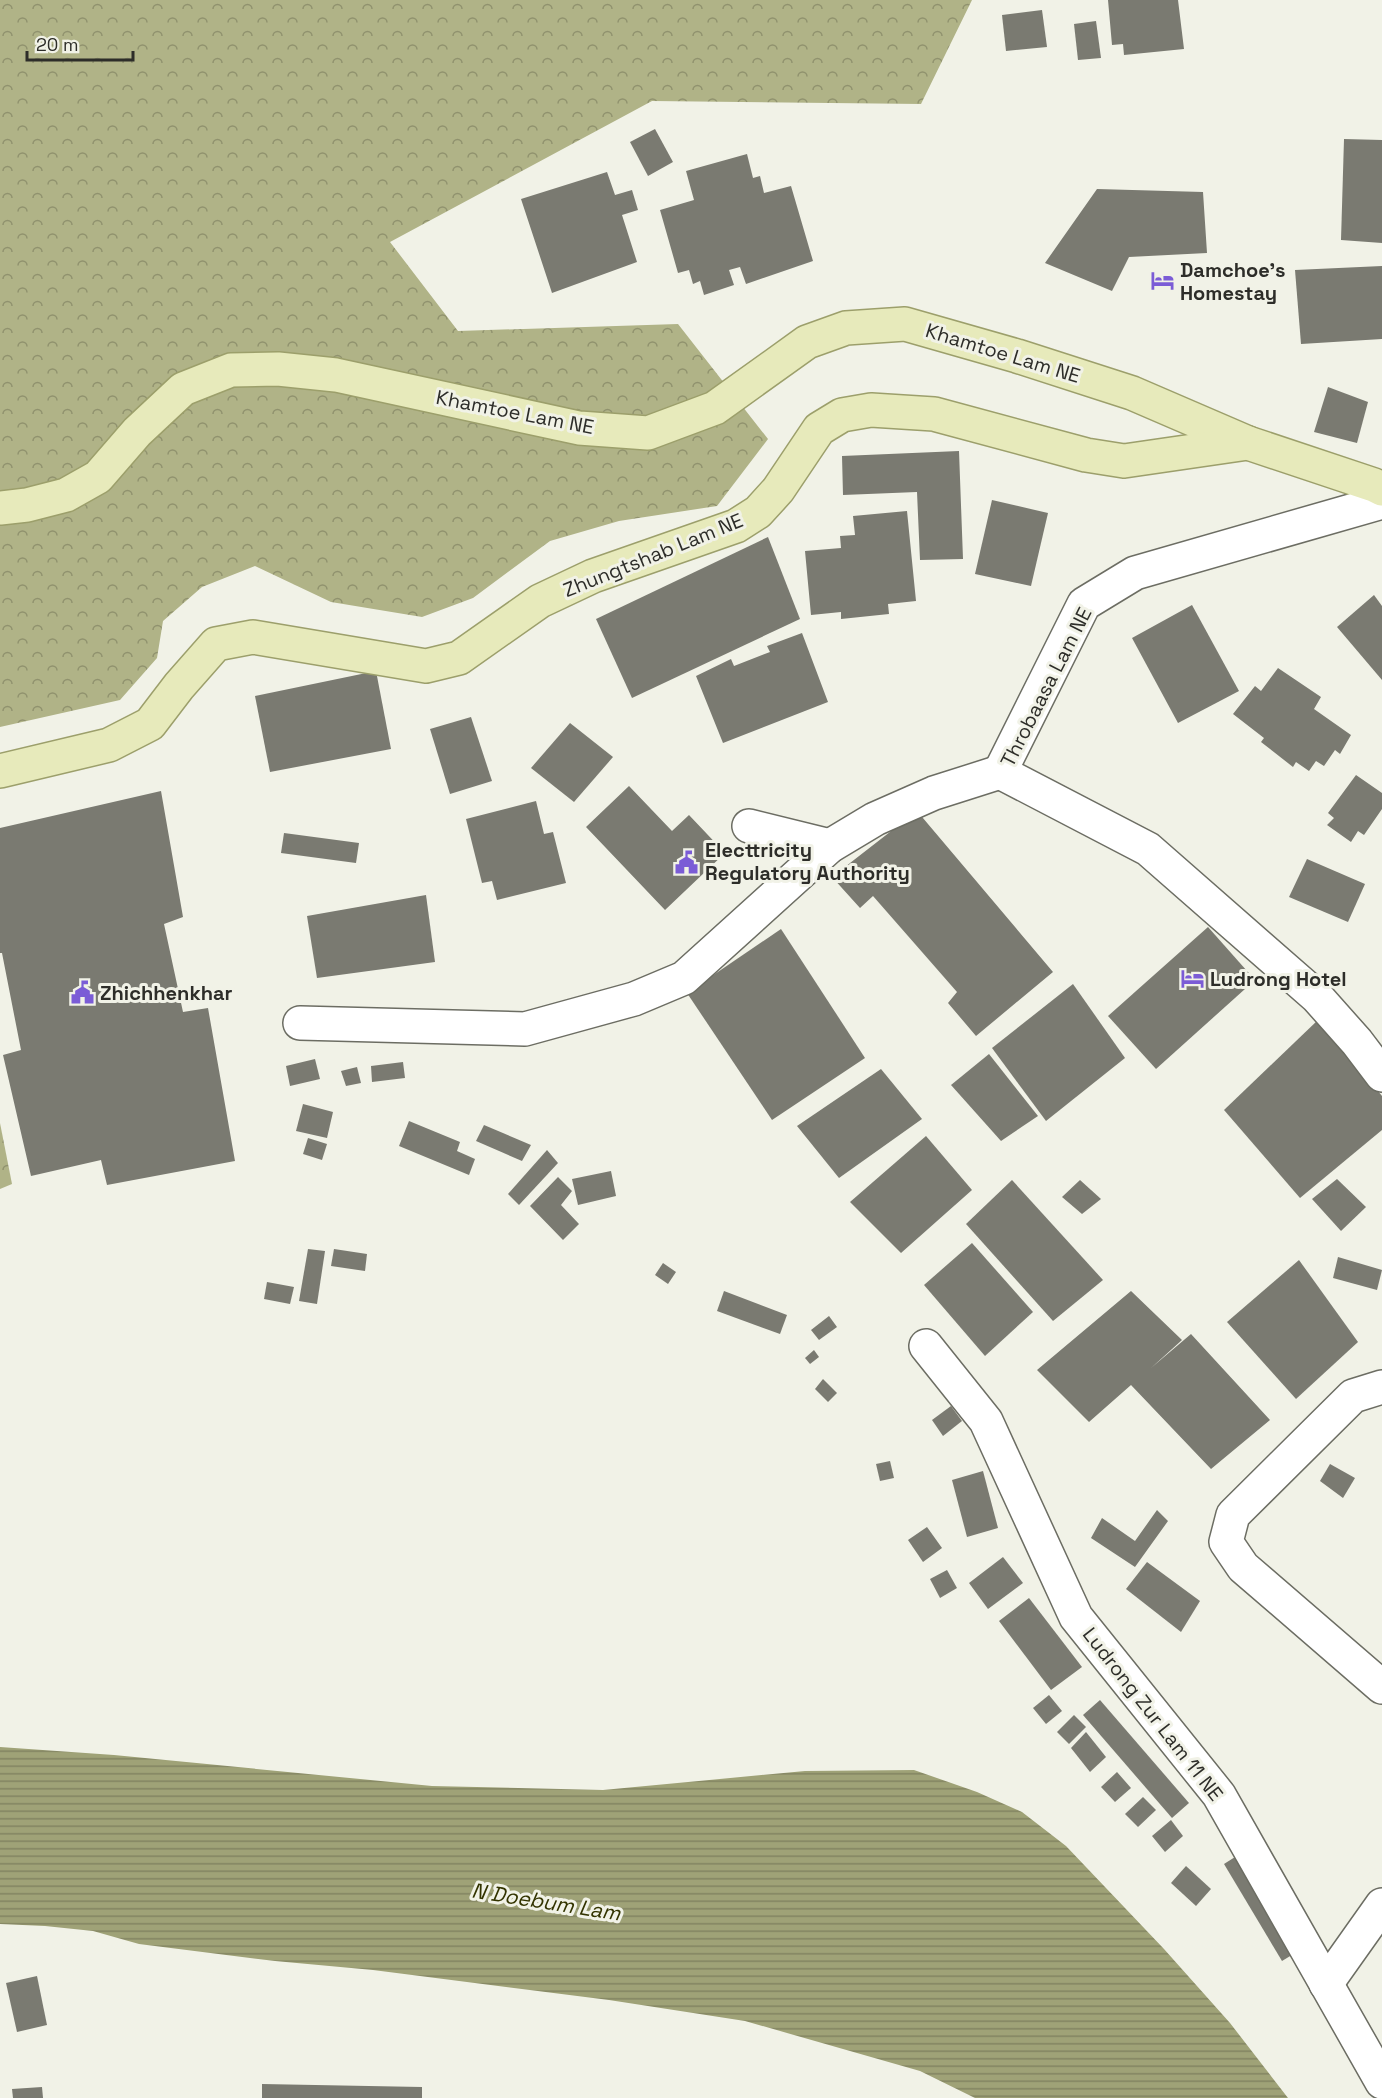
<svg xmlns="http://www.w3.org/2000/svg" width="1382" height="2098" font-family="'Space Grotesk',sans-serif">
  <defs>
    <pattern id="forest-crowns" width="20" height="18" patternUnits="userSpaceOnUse" patternTransform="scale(1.5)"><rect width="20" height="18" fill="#b0b387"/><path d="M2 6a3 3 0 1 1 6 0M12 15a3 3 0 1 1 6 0" fill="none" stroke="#90926e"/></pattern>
    <pattern id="water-rules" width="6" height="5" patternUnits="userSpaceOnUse" patternTransform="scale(1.5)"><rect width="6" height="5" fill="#9fa277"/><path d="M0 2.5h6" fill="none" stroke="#828462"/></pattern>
  </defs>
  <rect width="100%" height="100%" fill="#f1f2e7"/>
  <g fill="url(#forest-crowns)">
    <polygon points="0,0 972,0 921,104 652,101 390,242 458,331 678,324 768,439 717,506 619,521 550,541 473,598 422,617 331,602 255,566 202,587 163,621 157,658 120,700 0,727"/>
    <polygon points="0,1123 12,1184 0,1189"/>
  </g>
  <polygon fill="url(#water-rules)" points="0,1747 114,1755 432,1786 603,1790 805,1771 914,1770 977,1792 1022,1812 1066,1846 1164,1949 1230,2023 1288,2098 975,2098 920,2071 745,2021 609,2000 373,1970 275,1961 139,1944 93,1931 45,1926 0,1924"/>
  <g fill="#7a7a71">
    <polygon points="1108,0 1178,0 1184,49 1124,55 1123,44 1112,45"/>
    <polygon points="1042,10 1047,47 1006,51 1002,15"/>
    <polygon points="1096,21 1101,58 1078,60 1074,24"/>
    <polygon points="655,129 673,162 648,176 630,142"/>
    <polygon points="1344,139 1382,140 1382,243 1341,240"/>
    <polygon points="747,154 753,178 760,176 764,193 791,186 813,261 746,284 740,267 729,270 734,285 704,295 700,281 693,284 689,270 678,273 660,210 694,200 686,171"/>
    <polygon points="607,172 615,195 632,190 638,210 622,215 637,262 552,293 521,199"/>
    <polygon points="1097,189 1203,192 1207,253 1129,257 1112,291 1045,263"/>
    <polygon points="1382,266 1382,339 1301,344 1295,270"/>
    <polygon points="1328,387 1368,402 1357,443 1314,432"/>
    <polygon points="959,451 963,559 920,560 917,492 843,495 842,456"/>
    <polygon points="992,500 1048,513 1031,586 975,574"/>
    <polygon points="907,511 916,601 888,604 889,614 841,619 841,612 811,615 805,551 841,548 840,536 855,535 853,516"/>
    <polygon points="768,537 800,619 632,698 596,619"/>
    <polygon points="1374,595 1382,606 1382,680 1337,627"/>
    <polygon points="1192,605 1239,691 1178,723 1132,638"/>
    <polygon points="802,633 828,702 723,743 696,676 731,659 734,666 770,652 767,646"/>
    <polygon points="1278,668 1321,697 1314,709 1351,735 1340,754 1335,750 1324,766 1316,761 1309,771 1296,762 1293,767 1261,742 1264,738 1233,714 1255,686 1261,691"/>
    <polygon points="376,671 391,749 270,772 255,696"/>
    <polygon points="471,717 492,781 450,794 430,729"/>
    <polygon points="570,723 613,757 574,802 531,768"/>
    <polygon points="1356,775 1382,793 1382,809 1364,835 1358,831 1351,842 1327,825 1334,818 1328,813"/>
    <polygon points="629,786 672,831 689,815 725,853 665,910 586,827"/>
    <polygon points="161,791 183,917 164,924 183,1012 208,1008 235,1161 107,1185 101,1160 31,1176 3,1055 21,1050 2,953 0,953 0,828"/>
    <polygon points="536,801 544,834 553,832 566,883 497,900 492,881 482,883 466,819"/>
    <polygon points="917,811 1053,972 976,1036 948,1003 957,992 873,896 860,908 832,877"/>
    <polygon points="284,833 359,843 356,863 281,853"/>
    <polygon points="1307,859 1365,884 1348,922 1289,897"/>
    <polygon points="426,895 435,962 317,978 307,916"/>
    <polygon points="1208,927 1255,980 1156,1069 1108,1016"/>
    <polygon points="781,929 865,1058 772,1120 687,993"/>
    <polygon points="1073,984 1125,1058 1046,1121 992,1048"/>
    <polygon points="1319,1019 1382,1096 1382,1130 1300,1198 1224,1110"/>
    <polygon points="989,1054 1038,1116 1001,1141 951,1085"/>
    <polygon points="315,1059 320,1079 290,1086 286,1066"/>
    <polygon points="403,1062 405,1078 372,1082 371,1066"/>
    <polygon points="357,1067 361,1083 346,1086 341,1071"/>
    <polygon points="881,1069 922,1119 839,1178 797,1126"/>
    <polygon points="303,1104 333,1112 327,1138 296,1131"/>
    <polygon points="409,1121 460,1142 457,1151 475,1159 469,1175 399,1146"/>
    <polygon points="484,1125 531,1145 522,1161 476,1141"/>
    <polygon points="926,1136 972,1190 901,1253 850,1202"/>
    <polygon points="308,1138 327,1144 322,1160 303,1154"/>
    <polygon points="547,1150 558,1163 519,1205 508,1194"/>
    <polygon points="611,1171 616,1196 578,1205 572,1179"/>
    <polygon points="558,1177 572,1191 561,1205 579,1224 563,1240 530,1206"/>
    <polygon points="1337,1179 1366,1207 1341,1231 1312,1199"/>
    <polygon points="1012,1180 1103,1280 1053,1321 966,1224"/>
    <polygon points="1080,1180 1101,1199 1082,1214 1062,1197"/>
    <polygon points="972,1243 1033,1312 985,1356 924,1285"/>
    <polygon points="308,1249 325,1251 317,1304 299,1301"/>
    <polygon points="334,1249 367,1254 365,1271 331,1266"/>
    <polygon points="1338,1257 1382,1270 1377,1290 1333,1278"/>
    <polygon points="1299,1260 1358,1342 1296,1399 1227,1322"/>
    <polygon points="663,1263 676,1272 668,1284 655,1275"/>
    <polygon points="267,1282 294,1287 290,1304 264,1299"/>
    <polygon points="724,1291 787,1315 780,1334 717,1311"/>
    <polygon points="1131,1291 1182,1340 1151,1368 1191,1334 1270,1420 1211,1469 1131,1385 1089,1422 1037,1370"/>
    <polygon points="829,1316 837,1327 819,1340 811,1330"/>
    <polygon points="814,1350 819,1357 810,1364 805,1358"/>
    <polygon points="823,1379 837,1393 828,1402 815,1389"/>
    <polygon points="951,1406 962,1421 943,1436 932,1420"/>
    <polygon points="890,1461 894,1478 880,1481 876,1464"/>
    <polygon points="1330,1464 1355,1478 1343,1498 1320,1481"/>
    <polygon points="983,1471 998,1528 967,1537 952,1480"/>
    <polygon points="1157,1510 1168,1521 1135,1567 1091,1538 1102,1518 1135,1541"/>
    <polygon points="927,1527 942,1548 923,1562 908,1540"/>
    <polygon points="1003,1557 1023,1583 988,1609 969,1583"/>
    <polygon points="1147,1562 1200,1601 1181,1632 1126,1589"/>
    <polygon points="947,1570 957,1588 940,1598 930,1579"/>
    <polygon points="1029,1598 1082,1667 1051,1690 999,1621"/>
    <polygon points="1049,1695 1062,1711 1046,1724 1033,1708"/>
    <polygon points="1100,1700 1189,1803 1172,1818 1083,1715"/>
    <polygon points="1074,1715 1086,1727 1069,1744 1057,1732"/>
    <polygon points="1086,1732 1106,1757 1090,1772 1071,1748"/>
    <polygon points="1117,1772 1131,1788 1115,1802 1101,1787"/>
    <polygon points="1143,1797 1156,1810 1138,1827 1125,1814"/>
    <polygon points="1171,1820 1183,1836 1165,1852 1152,1836"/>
    <polygon points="1246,1850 1305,1947 1282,1961 1224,1864"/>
    <polygon points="1186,1866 1211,1889 1196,1906 1171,1883"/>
    <polygon points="37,1976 47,2025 17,2032 6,1983"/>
    <polygon points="262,2084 422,2087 422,2098 262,2098"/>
    <polygon points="42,2087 43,2098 13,2098 12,2089"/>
  </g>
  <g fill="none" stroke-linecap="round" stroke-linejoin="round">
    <defs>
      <g id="minor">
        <polyline points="1000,772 1084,604 1135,573 1382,502"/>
        <polyline points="1000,772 1148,849 1317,997 1357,1042 1382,1075"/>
        <polyline points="749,826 830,846"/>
        <polyline points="300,1023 525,1029 634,999 684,978 830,846 875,819 934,793 1000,772"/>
        <polyline points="926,1346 986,1421 1076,1617 1219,1795 1382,2082"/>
        <polyline points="1382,1387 1353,1396 1233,1515 1226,1542 1243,1567 1382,1687"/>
        <polyline points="1326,1984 1382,1905"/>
      </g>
      <g id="major">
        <polyline points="0,508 27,505 66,495 98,477 137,432 183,389 231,370 278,369 336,375 579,428 648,433 715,408 807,342 846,328 905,324 1017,356 1132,393 1248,443 1374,485 1382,489"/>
        <polyline points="0,771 109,745 150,724 179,686 216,644 253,637 426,666 459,658 540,601 593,576 736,526 758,512 778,490 819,429 842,415 871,410 934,414 1086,455 1124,461 1248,443"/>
      </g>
    </defs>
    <use href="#minor" stroke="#6c6d63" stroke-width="36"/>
    <use href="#major" stroke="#9c9f6b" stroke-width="36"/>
    <use href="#minor" stroke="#fff" stroke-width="33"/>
    <use href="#major" stroke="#e7eabb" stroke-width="33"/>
  </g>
  <defs>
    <symbol id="hotel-bare" viewBox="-9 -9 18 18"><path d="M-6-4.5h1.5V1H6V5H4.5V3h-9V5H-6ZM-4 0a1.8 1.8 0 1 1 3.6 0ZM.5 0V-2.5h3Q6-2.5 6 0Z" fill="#7b5cd6" stroke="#f1f2e7" stroke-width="2.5" paint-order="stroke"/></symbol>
    <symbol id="civic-bare" viewBox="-9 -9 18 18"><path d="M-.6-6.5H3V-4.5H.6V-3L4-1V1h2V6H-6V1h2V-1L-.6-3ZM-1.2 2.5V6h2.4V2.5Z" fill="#7b5cd6" stroke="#f1f2e7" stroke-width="2.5" paint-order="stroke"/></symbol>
  </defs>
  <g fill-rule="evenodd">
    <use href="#hotel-bare" x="1146" y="264" width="33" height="33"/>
    <use href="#civic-bare" x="670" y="846" width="33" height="33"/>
    <use href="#hotel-bare" x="1176" y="962" width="33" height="33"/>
    <use href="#civic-bare" x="66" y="976" width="33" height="33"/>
  </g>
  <g text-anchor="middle" stroke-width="6" stroke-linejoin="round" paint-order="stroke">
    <g font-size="20" font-weight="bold" fill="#2d2d29" stroke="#f1f2e7" text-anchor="start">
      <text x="1180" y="277">Damchoe's<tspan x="1180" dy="23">Homestay</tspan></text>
      <text x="705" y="857">Electtricity<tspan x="705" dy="23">Regulatory Authority</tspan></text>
      <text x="1210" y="986">Ludrong Hotel</text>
      <text x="100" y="1000">Zhichhenkhar</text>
    </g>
    <g font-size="20" fill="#2d2d29" stroke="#f1f2e7">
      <text transform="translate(1003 353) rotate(17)" y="7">Khamtoe Lam NE</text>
      <text transform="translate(515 412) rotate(11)" y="7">Khamtoe Lam NE</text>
      <text transform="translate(653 555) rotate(-22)" y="7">Zhungtshab Lam NE</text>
      <text transform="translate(1046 687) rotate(-63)" y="7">Throbaasa Lam NE</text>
      <text transform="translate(1153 1714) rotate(52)" y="7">Ludrong Zur Lam 11 NE</text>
    </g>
    <g font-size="21" font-style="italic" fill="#333400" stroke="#f1f2e7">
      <text transform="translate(546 1902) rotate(9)" y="7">N Doebum Lam</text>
    </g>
  </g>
  <path d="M27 51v9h106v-9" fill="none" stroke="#2d2d29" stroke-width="3"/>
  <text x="36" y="51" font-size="18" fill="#2d2d29" stroke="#f1f2e7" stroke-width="4.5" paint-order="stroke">20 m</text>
</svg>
